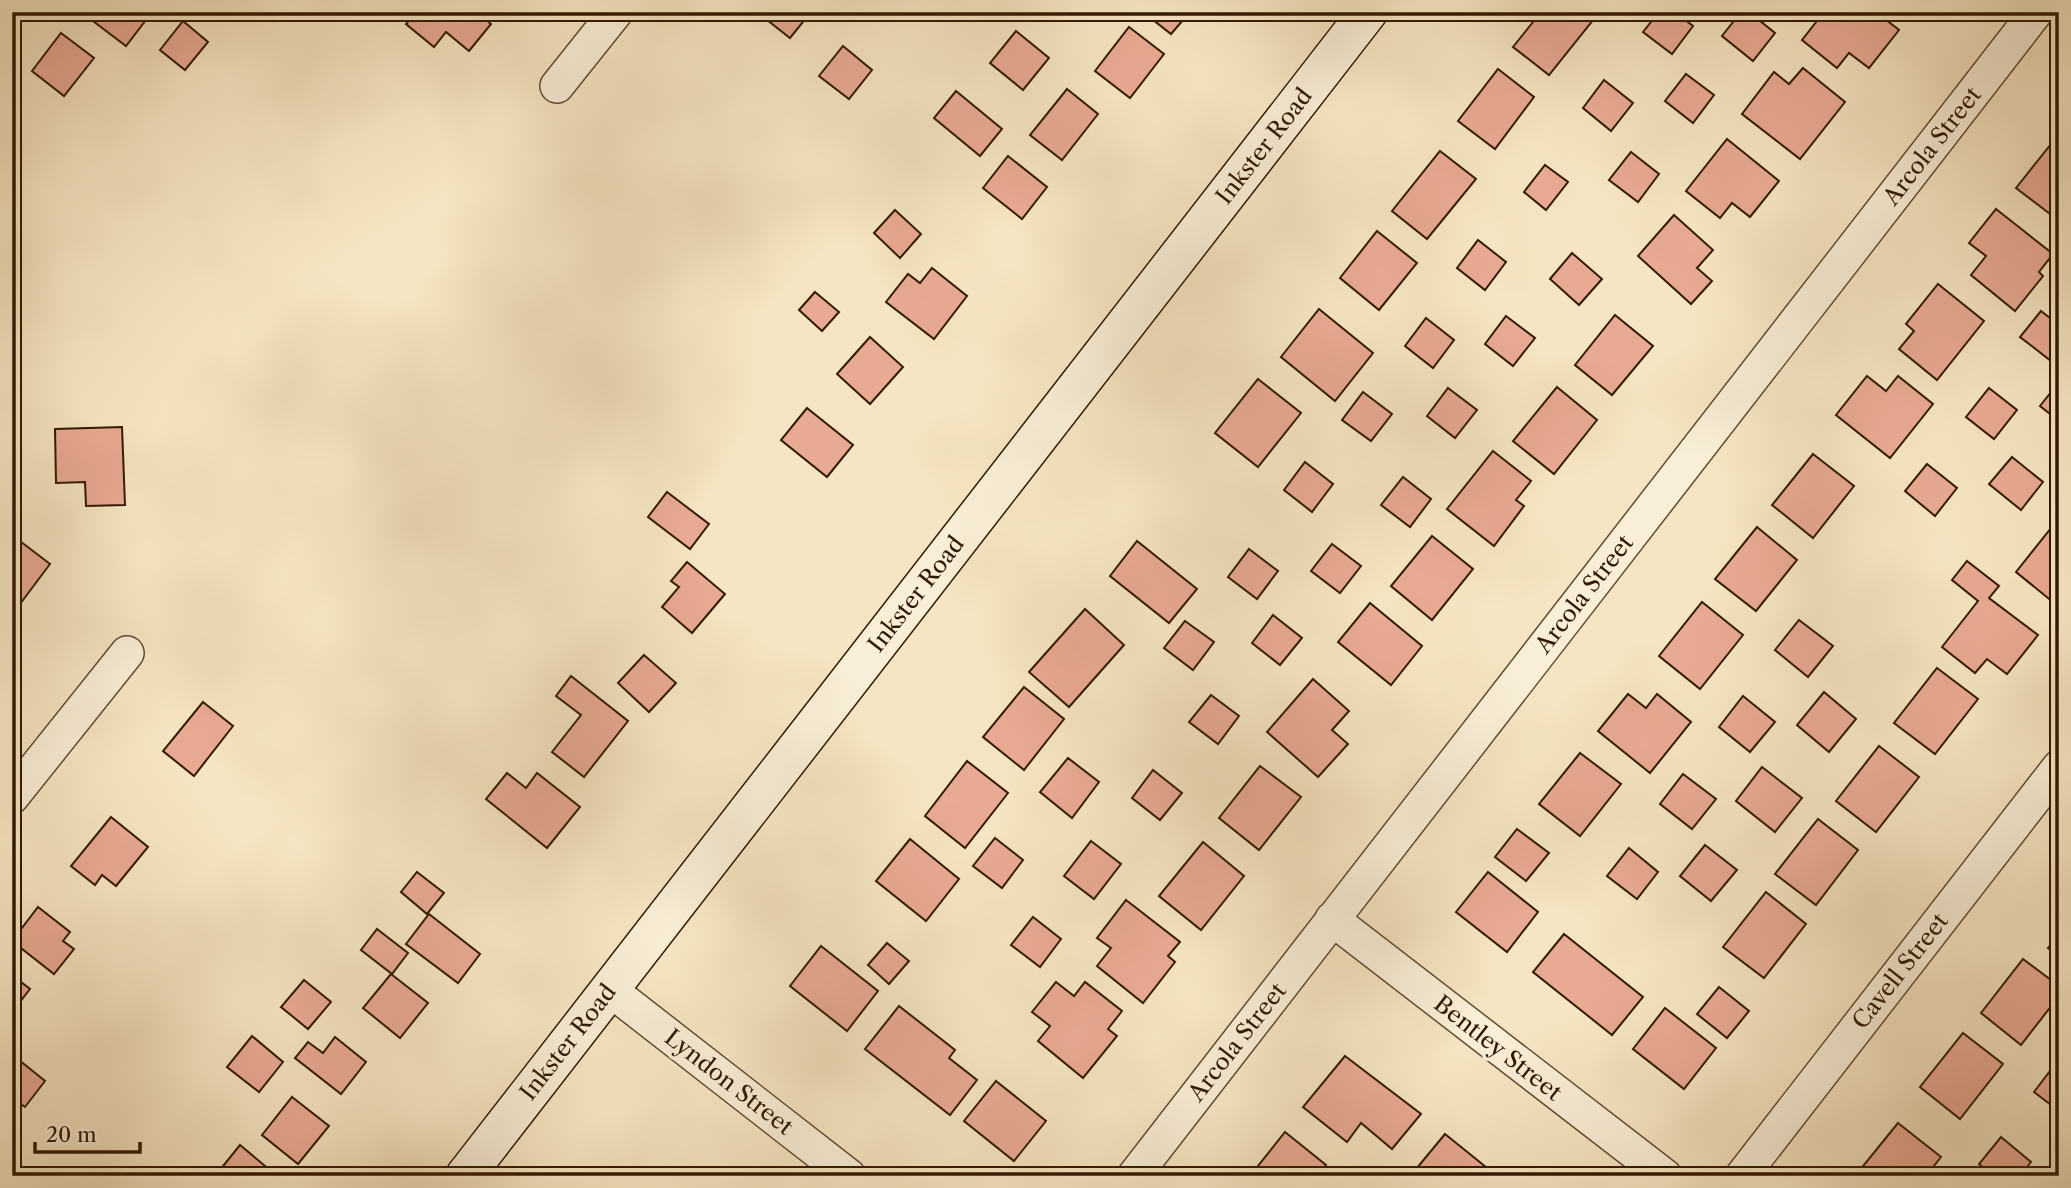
<svg xmlns="http://www.w3.org/2000/svg" width="2071" height="1188" font-family="'Libre Caslon Text',serif">
  <rect width="100%" height="100%" fill="#f6e5c2"/>
  <filter id="stains"><feTurbulence type="fractalNoise" baseFrequency=".00286" numOctaves="4"/><feColorMatrix values="0 0 0 0 .2 0 0 0 0 .09 0 0 0 0 .02 0 0 0 .5 -.17"/></filter>
  <radialGradient id="worn" r=".72"><stop offset=".6" stop-color="#630" stop-opacity="0"/><stop offset="1" stop-color="#630" stop-opacity=".3"/></radialGradient>
  <g fill="#e9aa93" stroke="#311900" stroke-width="2">
    <polygon points="100,12 152,12 126,46 93,21"/>
    <polygon points="416,12 477,12 491,24 469,51 446,32 434,47 406,24"/>
    <polygon points="757,12 811,12 790,38"/>
    <polygon points="1143,12 1188,12 1189,13 1171,34"/>
    <polygon points="1541,12 1584,12 1593,20 1549,75 1513,47"/>
    <polygon points="1659,12 1675,12 1693,26 1672,54 1643,32"/>
    <polygon points="1741,12 1749,12 1775,33 1753,61 1722,36"/>
    <polygon points="1824,12 1876,12 1899,30 1869,68 1849,53 1837,68 1802,40"/>
    <polygon points="183,21 208,42 185,70 160,50"/>
    <polygon points="1129,27 1164,54 1130,98 1095,71"/>
    <polygon points="1016,31 1049,58 1023,90 990,63"/>
    <polygon points="61,33 94,58 64,96 32,71"/>
    <polygon points="843,46 872,70 849,99 819,76"/>
    <polygon points="1803,68 1845,102 1800,159 1742,114 1774,72 1789,84"/>
    <polygon points="1498,69 1534,97 1495,149 1458,121"/>
    <polygon points="1686,74 1714,95 1693,123 1665,101"/>
    <polygon points="1604,80 1633,103 1611,131 1583,108"/>
    <polygon points="1067,89 1098,114 1062,160 1030,135"/>
    <polygon points="956,91 1002,129 980,156 934,118"/>
    <polygon points="2059,134 2059,219 2058,220 2016,188"/>
    <polygon points="1727,139 1779,181 1750,217 1732,203 1720,218 1686,191"/>
    <polygon points="1440,151 1476,179 1427,239 1392,211"/>
    <polygon points="1631,152 1659,174 1638,202 1609,180"/>
    <polygon points="1008,156 1047,187 1022,219 983,188"/>
    <polygon points="1545,165 1568,182 1546,210 1524,192"/>
    <polygon points="1996,209 2053,254 2039,272 2043,276 2015,311 1971,275 1986,256 1969,243"/>
    <polygon points="895,210 921,234 900,258 874,233"/>
    <polygon points="1674,215 1713,250 1697,268 1712,281 1691,304 1638,256"/>
    <polygon points="1377,231 1417,263 1379,310 1340,278"/>
    <polygon points="1478,240 1506,262 1485,290 1457,268"/>
    <polygon points="1572,253 1602,279 1579,305 1550,279"/>
    <polygon points="932,268 967,296 934,339 886,302 908,274 920,283"/>
    <polygon points="1938,284 1984,321 1937,380 1899,349 1914,331 1906,324"/>
    <polygon points="815,292 839,312 822,331 799,310"/>
    <polygon points="1319,309 1373,353 1335,401 1281,357"/>
    <polygon points="2041,311 2059,325 2059,351 2051,361 2020,337"/>
    <polygon points="1615,315 1653,346 1612,395 1575,365"/>
    <polygon points="1506,316 1535,338 1513,366 1485,344"/>
    <polygon points="1426,318 1454,340 1433,368 1405,346"/>
    <polygon points="870,337 903,367 870,404 837,374"/>
    <polygon points="1867,376 1886,391 1898,376 1933,404 1890,458 1836,415"/>
    <polygon points="1258,379 1301,413 1258,467 1215,433"/>
    <polygon points="2059,382 2059,421 2040,406"/>
    <polygon points="1557,387 1597,420 1554,474 1513,441"/>
    <polygon points="1448,388 1477,410 1455,438 1427,416"/>
    <polygon points="1989,388 2017,410 1994,439 1966,417"/>
    <polygon points="1363,392 1392,414 1371,441 1342,420"/>
    <polygon points="807,408 853,445 827,477 781,440"/>
    <polygon points="122,427 125,505 86,506 85,482 56,483 55,429"/>
    <polygon points="1493,451 1531,481 1516,500 1524,506 1494,546 1447,509"/>
    <polygon points="1813,454 1854,486 1813,538 1772,505"/>
    <polygon points="2012,457 2043,482 2021,510 1989,484"/>
    <polygon points="1305,462 1333,484 1312,512 1284,490"/>
    <polygon points="1927,464 1957,488 1935,516 1905,491"/>
    <polygon points="1403,477 1431,499 1410,527 1381,505"/>
    <polygon points="667,492 709,524 690,549 648,517"/>
    <polygon points="2059,518 2059,607 2016,572"/>
    <polygon points="1757,527 1797,560 1756,611 1715,579"/>
    <polygon points="12,535 50,564 14,612 12,610"/>
    <polygon points="1432,536 1473,569 1432,620 1391,586"/>
    <polygon points="1137,541 1197,589 1169,623 1110,576"/>
    <polygon points="1332,544 1361,566 1340,593 1311,571"/>
    <polygon points="1249,549 1278,571 1257,599 1228,577"/>
    <polygon points="1967,561 1999,586 1989,598 2038,635 2007,674 1987,659 1975,673 1942,647 1978,601 1952,580"/>
    <polygon points="687,562 725,594 692,633 662,607 679,587 671,581"/>
    <polygon points="1702,602 1743,635 1700,689 1659,656"/>
    <polygon points="1370,603 1422,646 1391,685 1338,642"/>
    <polygon points="1085,609 1124,645 1069,707 1029,672"/>
    <polygon points="1273,615 1302,638 1280,665 1252,643"/>
    <polygon points="1799,620 1833,646 1808,677 1775,650"/>
    <polygon points="1185,621 1214,642 1193,670 1164,648"/>
    <polygon points="644,655 676,683 649,712 618,683"/>
    <polygon points="1937,668 1978,699 1935,754 1894,723"/>
    <polygon points="571,676 628,721 584,777 552,752 581,715 556,696"/>
    <polygon points="1313,679 1349,711 1332,730 1348,744 1318,777 1267,732"/>
    <polygon points="1024,687 1064,719 1024,770 983,737"/>
    <polygon points="1824,692 1856,719 1829,752 1797,725"/>
    <polygon points="1628,694 1646,708 1657,694 1691,722 1650,773 1598,731"/>
    <polygon points="1211,695 1239,716 1218,744 1189,722"/>
    <polygon points="1743,696 1775,722 1750,752 1719,727"/>
    <polygon points="203,702 233,726 194,776 163,751"/>
    <polygon points="1879,746 1919,777 1876,832 1836,801"/>
    <polygon points="1580,753 1621,784 1580,836 1539,804"/>
    <polygon points="1068,758 1099,782 1072,818 1040,792"/>
    <polygon points="967,761 1008,793 965,848 925,816"/>
    <polygon points="1260,766 1301,797 1259,850 1219,818"/>
    <polygon points="1762,767 1802,798 1775,832 1736,801"/>
    <polygon points="1153,770 1182,793 1160,820 1132,798"/>
    <polygon points="507,773 526,788 537,773 580,807 547,848 486,799"/>
    <polygon points="1683,774 1716,799 1692,829 1660,804"/>
    <polygon points="111,817 148,847 116,886 102,875 95,885 71,866"/>
    <polygon points="1818,819 1858,850 1816,905 1775,874"/>
    <polygon points="1517,829 1549,853 1526,881 1495,857"/>
    <polygon points="995,838 1023,860 1002,888 973,866"/>
    <polygon points="910,839 959,879 926,921 876,881"/>
    <polygon points="1091,841 1121,864 1094,899 1064,876"/>
    <polygon points="1203,842 1244,876 1201,930 1159,896"/>
    <polygon points="1705,845 1737,870 1711,901 1680,876"/>
    <polygon points="1629,848 1658,872 1637,899 1607,876"/>
    <polygon points="417,872 444,893 427,914 401,892"/>
    <polygon points="1488,872 1538,912 1507,952 1456,912"/>
    <polygon points="1766,892 1806,924 1764,978 1723,947"/>
    <polygon points="1126,900 1180,942 1168,956 1175,962 1143,1003 1097,966 1111,948 1097,938"/>
    <polygon points="38,907 70,932 63,941 74,949 54,974 12,941"/>
    <polygon points="429,914 480,954 458,983 406,944"/>
    <polygon points="1033,917 1061,939 1040,967 1011,945"/>
    <polygon points="377,929 408,953 392,974 361,950"/>
    <polygon points="1564,934 1643,997 1612,1035 1533,972"/>
    <polygon points="2059,934 2059,956 2048,948"/>
    <polygon points="887,943 909,961 889,984 868,965"/>
    <polygon points="821,946 878,991 847,1031 790,986"/>
    <polygon points="2023,959 2059,986 2059,996 2021,1045 1981,1013"/>
    <polygon points="391,974 428,1003 400,1038 363,1008"/>
    <polygon points="12,975 30,989 12,1012"/>
    <polygon points="304,980 331,1002 308,1029 281,1007"/>
    <polygon points="1056,982 1074,996 1085,982 1122,1011 1108,1029 1117,1036 1083,1078 1038,1041 1050,1026 1032,1012"/>
    <polygon points="1719,987 1749,1011 1727,1038 1697,1014"/>
    <polygon points="899,1006 955,1050 949,1058 977,1080 950,1115 865,1049"/>
    <polygon points="1665,1008 1716,1048 1684,1089 1633,1049"/>
    <polygon points="1963,1033 2003,1064 1960,1119 1920,1087"/>
    <polygon points="252,1036 283,1062 259,1092 227,1067"/>
    <polygon points="335,1037 366,1062 341,1094 295,1058 308,1042 323,1053"/>
    <polygon points="1345,1056 1421,1114 1392,1149 1361,1123 1347,1142 1303,1107"/>
    <polygon points="19,1060 45,1081 25,1107 12,1098 12,1068"/>
    <polygon points="2050,1071 2059,1078 2059,1111 2034,1092"/>
    <polygon points="996,1081 1046,1121 1014,1161 964,1121"/>
    <polygon points="292,1097 329,1126 298,1164 262,1135"/>
    <polygon points="1898,1123 1941,1157 1926,1176 1855,1176"/>
    <polygon points="1285,1132 1326,1165 1318,1176 1250,1176"/>
    <polygon points="1445,1134 1497,1176 1414,1176 1412,1174"/>
    <polygon points="2001,1137 2031,1162 2020,1176 1994,1176 1979,1164"/>
    <polygon points="240,1145 277,1176 215,1176"/>
  </g>
  <g fill="none" stroke-linecap="round" stroke-linejoin="round">
    <defs>
      <g id="minor">
        <polyline points="557,86 616,12"/>
        <polyline points="12,797 127,653"/>
        <polyline points="1332,919 1665,1176"/>
        <polyline points="609,989 849,1176"/>
        <polyline points="1134,1176 2036,12"/>
        <polyline points="1742,1176 2059,767"/>
      </g>
      <polyline id="secondary" points="465,1176 1368,12"/>
    </defs>
    <use href="#minor" stroke="#624c30" stroke-width="36"/>
    <use href="#secondary" stroke="#311900" stroke-width="41"/>
    <use href="#minor" stroke="#f9eed7" stroke-width="33"/>
    <use href="#secondary" stroke="#f9eed7" stroke-width="38"/>
  </g>
  <g text-anchor="middle" stroke-width="7" stroke-linejoin="round" paint-order="stroke">
    <g font-size="23" fill="#311900" stroke="#f9eed7">
      <text transform="translate(1264 146) rotate(-52)" y="8">Inkster Road</text>
      <text transform="translate(1932 146) rotate(-52)" y="8">Arcola Street</text>
      <text transform="translate(916 594) rotate(-52)" y="8">Inkster Road</text>
      <text transform="translate(1584 594) rotate(-52)" y="8">Arcola Street</text>
      <text transform="translate(1900 971) rotate(-52)" y="8">Cavell Street</text>
      <text transform="translate(568 1042) rotate(-52)" y="8">Inkster Road</text>
      <text transform="translate(1237 1042) rotate(-52)" y="8">Arcola Street</text>
      <text transform="translate(1498 1048) rotate(38)" y="8">Bentley Street</text>
      <text transform="translate(729 1082) rotate(38)" y="8">Lyndon Street</text>
    </g>
  </g>
  <rect width="2071" height="1188" fill="none" stroke="#f6e5c2" stroke-width="42"/>
  <rect x="14" y="14" width="2043" height="1160" fill="none" stroke="#311900" stroke-width="3.5"/>
  <rect x="21" y="21" width="2029" height="1146" fill="none" stroke="#311900" stroke-width="2"/>
  <path d="M35 1142v10h105v-10" fill="none" stroke="#311900" stroke-width="3.5"/>
  <text x="46" y="1142" font-size="21" fill="#311900" stroke="#f9eed7" stroke-width="5" paint-order="stroke">20 m</text>
  <rect width="100%" height="100%" filter="url(#stains)"/>
  <rect width="100%" height="100%" fill="url(#worn)"/>
</svg>
